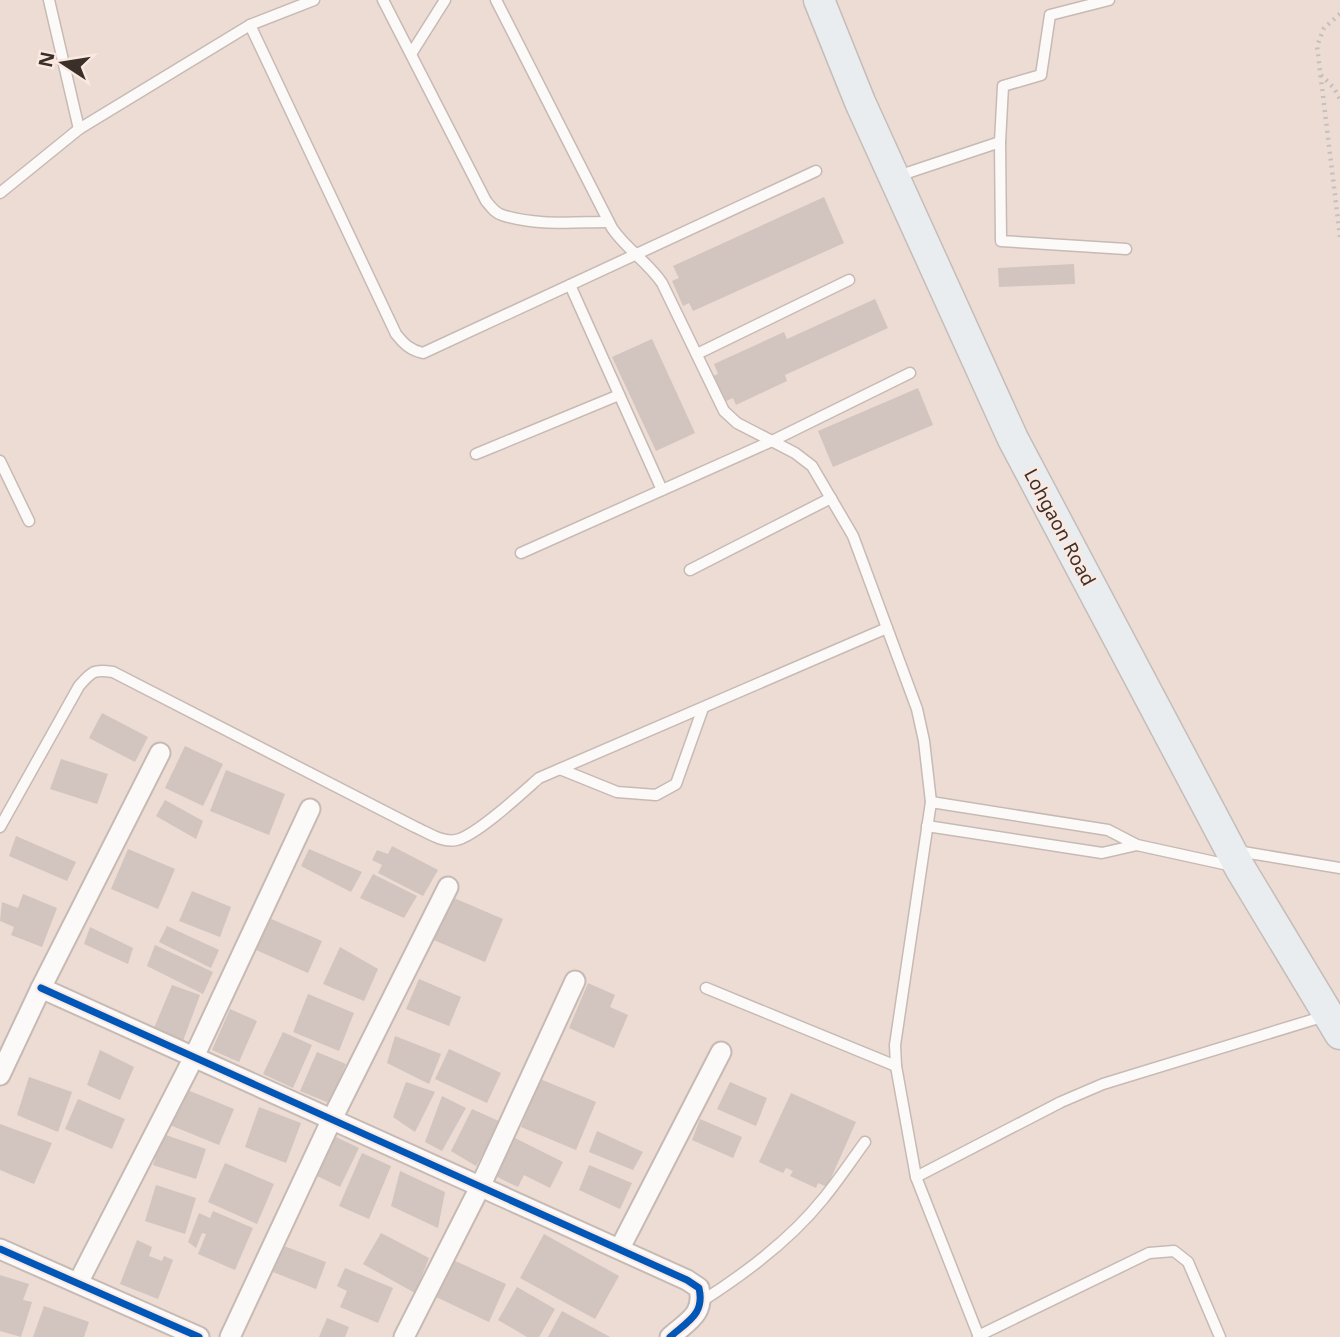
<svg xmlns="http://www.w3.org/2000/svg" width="1340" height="1337" font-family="'Noto Sans',sans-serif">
  <rect width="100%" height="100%" fill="#ecdcd4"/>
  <g fill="#d2c4bf">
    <polygon points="824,197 844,243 693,311 689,303 683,306 672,281 679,278 673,266"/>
    <polygon points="1074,264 1075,284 999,287 998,268"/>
    <polygon points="875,299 888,328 785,375 787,381 736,405 733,398 724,402 713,376 718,374 714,364 784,332 787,339"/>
    <polygon points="652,339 695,433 656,451 612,357"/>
    <polygon points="918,388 933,425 833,467 818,431"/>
    <polygon points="102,713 148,737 135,762 89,738"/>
    <polygon points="185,746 223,764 203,806 165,788"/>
    <polygon points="61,759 108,774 97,804 50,789"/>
    <polygon points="226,770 285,794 269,835 210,811"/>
    <polygon points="165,800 203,821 196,839 156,816"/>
    <polygon points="16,836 76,862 67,881 9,856"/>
    <polygon points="392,846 438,870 423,896 378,873 382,865 372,860 377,850 388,854"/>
    <polygon points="128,849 175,869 158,909 111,889"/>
    <polygon points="309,849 362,872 351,892 301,866"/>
    <polygon points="373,874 417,896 404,918 360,898"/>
    <polygon points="192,891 231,907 220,937 179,921"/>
    <polygon points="23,894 57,908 42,947 11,935 14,927 0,921 2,902 18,908"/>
    <polygon points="447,895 503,919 485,962 429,938"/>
    <polygon points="269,918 322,941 308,973 256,950"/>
    <polygon points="167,926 219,950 211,968 159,942"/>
    <polygon points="90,927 133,948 128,964 84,944"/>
    <polygon points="155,945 213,972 203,994 147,966"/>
    <polygon points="340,947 378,969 364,1001 323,984"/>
    <polygon points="419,979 461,997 449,1026 406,1009"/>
    <polygon points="588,983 615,995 610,1007 628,1015 614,1048 569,1028"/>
    <polygon points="172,985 200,995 183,1041 154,1028"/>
    <polygon points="308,994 354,1013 339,1051 293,1032"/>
    <polygon points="230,1009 257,1021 239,1062 212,1050"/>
    <polygon points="283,1032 312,1045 293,1088 263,1074"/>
    <polygon points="395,1036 441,1054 429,1084 387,1063"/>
    <polygon points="449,1049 501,1073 487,1103 435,1079"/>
    <polygon points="100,1050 134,1067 120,1100 87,1085"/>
    <polygon points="317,1052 346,1064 329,1103 300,1091"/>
    <polygon points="29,1077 72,1092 58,1132 17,1115"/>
    <polygon points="540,1079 596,1102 576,1150 521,1127"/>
    <polygon points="406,1082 435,1092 415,1132 393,1117"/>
    <polygon points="730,1082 767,1098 756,1126 717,1109"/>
    <polygon points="180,1087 234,1109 219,1145 165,1123"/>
    <polygon points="791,1093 856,1122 827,1187 818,1183 816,1188 790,1176 793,1171 786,1168 783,1173 759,1162"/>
    <polygon points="442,1096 466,1108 442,1151 425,1142"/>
    <polygon points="78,1099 125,1119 112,1149 65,1129"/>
    <polygon points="259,1107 301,1123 286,1163 245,1147"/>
    <polygon points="472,1109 501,1122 476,1166 451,1151"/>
    <polygon points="700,1119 742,1137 733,1158 692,1140"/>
    <polygon points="0,1124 52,1143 34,1184 0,1170"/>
    <polygon points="597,1131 643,1152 633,1170 589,1152"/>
    <polygon points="163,1134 206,1149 196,1179 153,1165"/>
    <polygon points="332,1135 359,1148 340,1187 313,1174"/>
    <polygon points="509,1135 563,1162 550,1188 524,1175 518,1187 491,1174"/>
    <polygon points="362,1153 391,1166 369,1219 339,1206"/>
    <polygon points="225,1163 274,1184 257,1224 208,1202"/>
    <polygon points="589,1165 632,1183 620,1209 579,1190"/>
    <polygon points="400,1171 445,1192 438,1228 391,1206"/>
    <polygon points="156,1185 196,1198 185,1234 145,1221"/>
    <polygon points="213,1211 253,1228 235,1270 198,1254 206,1234 202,1233 196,1248 188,1242 199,1213 210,1218"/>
    <polygon points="381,1233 429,1258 415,1293 363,1264"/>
    <polygon points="544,1234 619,1276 595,1319 520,1278"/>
    <polygon points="137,1240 152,1247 149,1256 162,1261 164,1256 173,1260 158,1299 120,1284"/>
    <polygon points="284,1246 326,1262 316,1289 273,1272"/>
    <polygon points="453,1260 506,1284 489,1322 436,1297"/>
    <polygon points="345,1268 393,1288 378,1323 340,1307 347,1291 337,1286"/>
    <polygon points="0,1275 29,1284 23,1300 32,1302 21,1337 0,1331"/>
    <polygon points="517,1287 555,1309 539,1337 527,1337 498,1320"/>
    <polygon points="44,1306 89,1322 84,1337 33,1337"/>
    <polygon points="562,1311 610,1337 548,1337"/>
    <polygon points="327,1318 349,1327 345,1337 319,1337"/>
  </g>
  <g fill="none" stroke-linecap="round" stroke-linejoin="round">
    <defs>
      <g id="lane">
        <polyline points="49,0 79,129"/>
        <path d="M 383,0 L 486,201 C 491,207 495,213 502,215 C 535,226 574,222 608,222"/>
        <path d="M 496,0 L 612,228 C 626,249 648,262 662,283 L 724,411 L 737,423 L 795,453 L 812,466 L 853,536 L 917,709 L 924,741 L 931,802 L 895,1045 L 896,1066 L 916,1177 L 979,1337"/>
        <path d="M 250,25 L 396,334 C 404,344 410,350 423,353 L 816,171"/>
        <polyline points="411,54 445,0"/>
        <polyline points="1000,142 1003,86 1041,75 1050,15 1109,0"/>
        <polyline points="898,176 1000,142 1001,241 1126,249"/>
        <polyline points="0,193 79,129 250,25 314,0"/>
        <polyline points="570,285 662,490"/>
        <polyline points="697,354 849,280"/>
        <polyline points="476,454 619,395"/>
        <polyline points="0,461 29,521"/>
        <polyline points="521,553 772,441 910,373"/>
        <polyline points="690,570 831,498"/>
        <polyline points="560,769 617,792 656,795 676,784 703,708"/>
        <polyline points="931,802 1108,830 1137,845 1233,866"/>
        <polyline points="927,826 1102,853 1137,845"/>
        <path d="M 0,827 L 79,686 C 92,671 94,669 113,672 L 415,827 C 427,832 442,843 456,840 C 476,836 522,793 539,778 L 887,628"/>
        <polyline points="1237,851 1340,868"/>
        <polyline points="706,988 896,1066"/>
        <polyline points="916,1177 1061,1102 1103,1084 1325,1016"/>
        <path d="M 702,1301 C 746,1273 790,1240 823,1199 C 838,1181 851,1161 865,1142"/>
        <polyline points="978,1336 1149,1253 1174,1251 1188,1262 1220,1337"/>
      </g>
      <g id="street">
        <path d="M 41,988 L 687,1280 L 699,1288 C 705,1314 688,1321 670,1337"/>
        <polyline points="0,1075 41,988 160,753"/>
        <polyline points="620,1248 721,1052"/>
        <polyline points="0,1249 199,1337"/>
        <polyline points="78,1283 193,1059 310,809"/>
        <polyline points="230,1337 331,1121 448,887"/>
        <polyline points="404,1337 480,1187 575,981"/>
      </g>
      <polyline id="primary" points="819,0 860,102 1013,439 1240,868 1340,1034"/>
    </defs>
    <use href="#lane" stroke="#c7bab4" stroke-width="13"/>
    <use href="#street" stroke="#c7bab4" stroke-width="23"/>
    <use href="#primary" stroke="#c5bdb9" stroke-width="33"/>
    <g stroke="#c6c0bd" stroke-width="4.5" stroke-dasharray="2 5" stroke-linecap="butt">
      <polyline points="1340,14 1324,28 1317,46 1340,237"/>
      <polyline points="1321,75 1334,88 1340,99"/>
    </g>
    <use href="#lane" stroke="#fcfaf9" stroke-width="10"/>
    <use href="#street" stroke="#fcfaf9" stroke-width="19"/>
    <use href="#primary" stroke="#e9edef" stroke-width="30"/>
    <defs>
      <g id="cycleway">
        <path d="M 41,988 L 687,1280 L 699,1288 C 705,1314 688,1321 670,1337"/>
        <polyline points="0,1249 199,1337"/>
      </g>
    </defs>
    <use href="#cycleway" stroke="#fbe8e0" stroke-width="11"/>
    <use href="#cycleway" stroke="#0057b8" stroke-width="7"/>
  </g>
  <g text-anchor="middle" stroke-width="5" stroke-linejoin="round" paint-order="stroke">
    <g font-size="19" fill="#3a2f29" stroke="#fbe8e0">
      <text transform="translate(1060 527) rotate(62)" y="7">Lohgaon Road</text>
    </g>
  </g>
  <g transform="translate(63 63) rotate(282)" stroke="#fbe8e0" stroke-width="5" paint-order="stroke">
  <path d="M0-5L12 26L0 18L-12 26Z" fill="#3a2f29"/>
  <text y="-10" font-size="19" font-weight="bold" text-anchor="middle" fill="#3a2f29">N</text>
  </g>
</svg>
